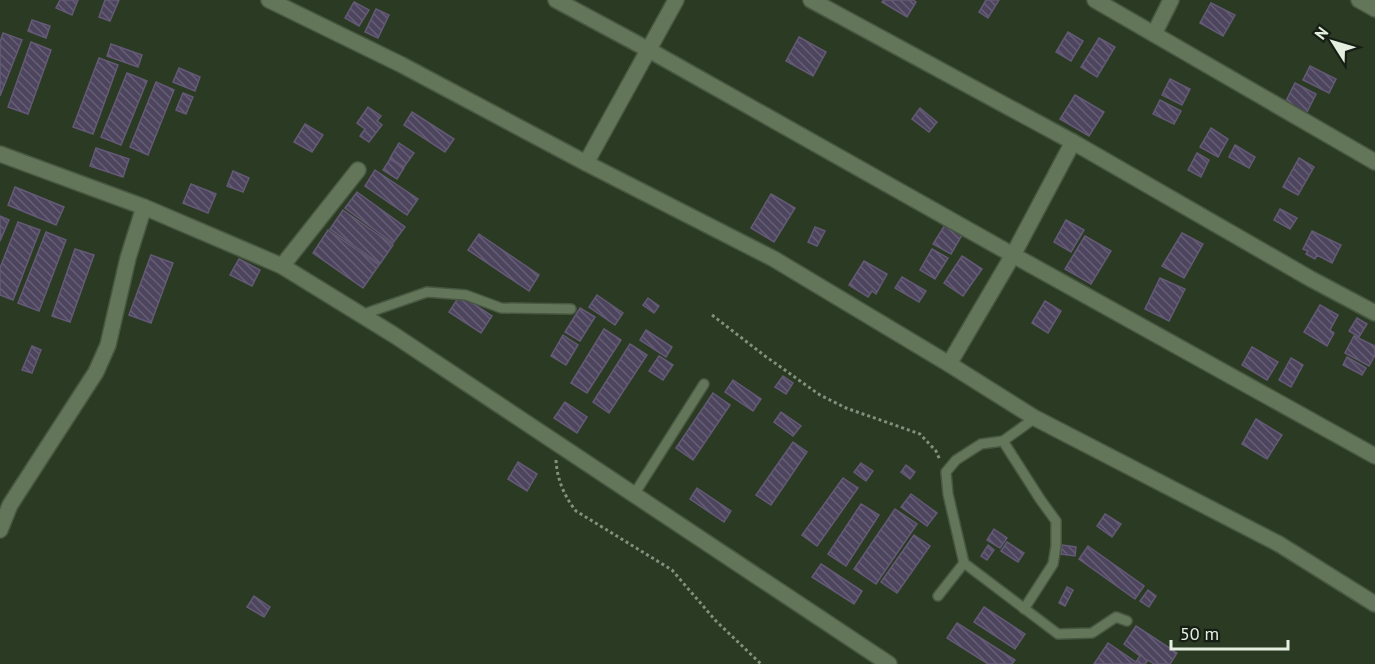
<svg xmlns="http://www.w3.org/2000/svg" width="1375" height="664" font-family="'PT Sans',sans-serif">
  <defs>
    <pattern id="building-back-hatch" width="6" height="6" patternUnits="userSpaceOnUse" patternTransform="scale(1.5)"><rect width="6" height="6" fill="#4d445e"/><path d="M-1 5l2 2M0 0l6 6M5-1l2 2" fill="none" stroke="#665f75"/></pattern>
  </defs>
  <rect width="100%" height="100%" fill="#2a3a23"/>
  <g fill="url(#building-back-hatch)" stroke="#645a76" stroke-width="1.5">
    <polygon points="60,0 78,0 72,15 56,8"/>
    <polygon points="105,0 119,0 110,21 99,17"/>
    <polygon points="884,0 913,0 916,2 907,17 882,2"/>
    <polygon points="986,0 999,0 988,18 979,12"/>
    <polygon points="354,2 369,10 359,26 345,18"/>
    <polygon points="1211,3 1235,15 1223,36 1200,23"/>
    <polygon points="376,9 389,15 378,38 365,32"/>
    <polygon points="32,20 50,26 46,38 28,31"/>
    <polygon points="1068,32 1083,41 1071,61 1056,52"/>
    <polygon points="3,33 22,40 0,96 0,42"/>
    <polygon points="799,37 826,52 813,76 786,61"/>
    <polygon points="1099,38 1115,47 1097,77 1081,67"/>
    <polygon points="31,42 51,50 28,114 8,107"/>
    <polygon points="111,44 142,55 138,67 107,56"/>
    <polygon points="99,58 118,65 93,134 73,127"/>
    <polygon points="1310,66 1336,79 1329,93 1303,80"/>
    <polygon points="179,68 200,77 195,91 173,82"/>
    <polygon points="127,73 147,81 121,145 101,137"/>
    <polygon points="1170,79 1190,89 1182,105 1162,95"/>
    <polygon points="156,82 174,90 148,155 130,147"/>
    <polygon points="1295,83 1316,94 1306,114 1285,103"/>
    <polygon points="183,93 193,97 186,114 176,110"/>
    <polygon points="1075,95 1104,112 1089,136 1060,119"/>
    <polygon points="1160,100 1181,111 1174,124 1153,114"/>
    <polygon points="368,107 381,116 377,121 382,125 369,142 360,136 365,129 357,123"/>
    <polygon points="920,108 937,122 929,132 912,119"/>
    <polygon points="412,112 454,139 445,152 404,125"/>
    <polygon points="305,124 323,135 312,152 294,142"/>
    <polygon points="1211,128 1228,139 1218,157 1200,147"/>
    <polygon points="399,143 414,153 404,167 390,158"/>
    <polygon points="1235,145 1255,157 1249,168 1229,157"/>
    <polygon points="96,148 129,159 123,177 90,166"/>
    <polygon points="1197,153 1209,160 1201,177 1188,170"/>
    <polygon points="1299,158 1314,167 1298,195 1283,187"/>
    <polygon points="390,159 404,168 397,179 383,170"/>
    <polygon points="375,170 418,199 407,215 365,186"/>
    <polygon points="233,171 249,178 243,192 227,186"/>
    <polygon points="191,184 216,194 208,213 183,203"/>
    <polygon points="15,187 64,207 56,225 8,205"/>
    <polygon points="357,192 405,227 393,243 345,208"/>
    <polygon points="771,194 795,208 774,242 751,228"/>
    <polygon points="1280,209 1297,218 1290,229 1274,220"/>
    <polygon points="343,210 393,245 380,264 330,229"/>
    <polygon points="0,216 9,220 0,241"/>
    <polygon points="1066,220 1084,230 1071,252 1054,242"/>
    <polygon points="18,222 40,230 13,300 0,295 0,268"/>
    <polygon points="945,225 962,235 951,254 933,244"/>
    <polygon points="815,227 825,231 817,246 808,242"/>
    <polygon points="328,230 379,265 363,288 313,253"/>
    <polygon points="1312,231 1341,245 1332,263 1317,255 1315,259 1306,254 1308,251 1303,249"/>
    <polygon points="46,232 66,240 39,311 18,303"/>
    <polygon points="1182,233 1203,244 1184,278 1162,266"/>
    <polygon points="479,234 539,275 529,291 468,250"/>
    <polygon points="1085,236 1111,251 1091,284 1065,269"/>
    <polygon points="75,249 94,255 70,322 52,316"/>
    <polygon points="932,249 948,258 935,279 920,270"/>
    <polygon points="151,255 173,263 151,323 129,315"/>
    <polygon points="962,256 982,269 963,296 944,283"/>
    <polygon points="239,259 260,270 252,286 230,275"/>
    <polygon points="864,261 887,274 876,294 872,291 868,297 849,285"/>
    <polygon points="902,277 926,291 919,302 895,288"/>
    <polygon points="1160,278 1185,289 1169,321 1145,309"/>
    <polygon points="460,295 492,316 481,333 449,312"/>
    <polygon points="597,295 623,313 615,325 589,307"/>
    <polygon points="648,298 659,306 654,313 643,305"/>
    <polygon points="1045,301 1061,311 1048,333 1032,323"/>
    <polygon points="1320,305 1338,315 1330,330 1334,333 1327,346 1304,332"/>
    <polygon points="580,308 595,317 580,341 565,332"/>
    <polygon points="1357,318 1367,324 1359,337 1349,331"/>
    <polygon points="604,329 621,340 587,393 571,383"/>
    <polygon points="646,330 672,347 666,357 640,340"/>
    <polygon points="563,335 578,345 566,365 551,356"/>
    <polygon points="1354,336 1375,346 1375,355 1369,366 1345,353"/>
    <polygon points="630,344 647,355 609,413 593,402"/>
    <polygon points="32,346 41,350 32,373 22,370"/>
    <polygon points="1252,347 1278,362 1267,380 1242,365"/>
    <polygon points="659,356 673,365 663,380 649,371"/>
    <polygon points="1347,357 1366,368 1362,375 1343,365"/>
    <polygon points="1291,358 1303,365 1291,387 1279,380"/>
    <polygon points="783,376 793,383 786,394 775,387"/>
    <polygon points="733,380 761,399 753,411 725,392"/>
    <polygon points="713,393 730,405 693,460 676,448"/>
    <polygon points="565,402 587,417 577,433 554,418"/>
    <polygon points="781,412 801,426 793,436 774,422"/>
    <polygon points="1256,419 1282,435 1267,459 1242,444"/>
    <polygon points="793,442 807,452 771,505 756,495"/>
    <polygon points="518,462 537,474 527,491 508,479"/>
    <polygon points="861,463 873,471 866,481 854,472"/>
    <polygon points="906,465 915,472 910,479 901,472"/>
    <polygon points="843,478 858,488 817,546 802,535"/>
    <polygon points="697,488 731,511 724,522 690,499"/>
    <polygon points="911,494 937,513 927,526 901,507"/>
    <polygon points="861,504 879,515 846,566 828,554"/>
    <polygon points="895,509 917,524 876,584 854,569"/>
    <polygon points="1105,514 1121,524 1112,537 1097,526"/>
    <polygon points="994,529 1007,538 1000,548 987,540"/>
    <polygon points="914,535 930,546 897,593 881,582"/>
    <polygon points="1007,542 1024,553 1018,562 1001,551"/>
    <polygon points="988,545 994,550 987,560 981,556"/>
    <polygon points="1062,545 1076,547 1075,556 1061,554"/>
    <polygon points="1088,546 1144,586 1135,599 1079,559"/>
    <polygon points="821,564 862,591 854,604 812,577"/>
    <polygon points="1067,587 1073,590 1065,606 1059,603"/>
    <polygon points="1148,590 1156,596 1149,607 1140,601"/>
    <polygon points="254,596 270,607 264,617 247,607"/>
    <polygon points="984,607 1025,634 1015,649 974,622"/>
    <polygon points="957,623 1015,660 1012,664 988,664 947,638"/>
    <polygon points="1136,626 1177,653 1170,664 1154,664 1148,660 1145,664 1094,664 1108,643 1136,662 1140,656 1124,644"/>
  </g>
  <g fill="none" stroke-linecap="round" stroke-linejoin="round">
    <defs>
      <g id="lane">
        <polyline points="361,315 427,292 466,295 501,308 571,309"/>
        <polyline points="1003,441 1040,499 1056,521 1056,546 1053,564 1024,609"/>
        <polyline points="633,496 704,384"/>
        <polyline points="964,563 1058,634 1092,633 1116,617 1127,621"/>
        <polyline points="938,596 964,563 948,494 946,472 956,460 981,444 1003,441 1035,418"/>
      </g>
      <g id="street">
        <polyline points="269,0 402,65 586,163 774,259 949,364 1035,418 1279,544 1375,604"/>
        <polyline points="556,0 649,50 1013,255 1375,456"/>
        <polyline points="811,0 1073,142 1311,279 1375,313"/>
        <polyline points="1095,0 1375,162"/>
        <polyline points="1359,0 1375,9"/>
        <polyline points="1154,34 1171,0"/>
        <polyline points="0,154 144,207 282,266 394,335 889,664"/>
        <polyline points="586,163 676,0"/>
        <polyline points="282,266 358,170"/>
        <polyline points="949,364 1013,255 1073,142"/>
        <polyline points="0,530 10,505 96,372 108,345 128,258 144,207"/>
      </g>
    </defs>
    <use href="#lane" stroke="#485741" stroke-width="12"/>
    <use href="#street" stroke="#485741" stroke-width="18"/>
    <g stroke="#82907d" stroke-width="3" stroke-dasharray="3 3" stroke-linecap="butt">
      <polyline points="712,315 765,356 820,395 846,408 920,434 936,451 940,460"/>
      <path d="M 556,460 C 557,479 564,496 576,511 L 672,570 L 716,621 L 761,664"/>
    </g>
    <use href="#lane" stroke="#63765a" stroke-width="9"/>
    <use href="#street" stroke="#63765a" stroke-width="15"/>
  </g>
  <g transform="translate(1333 42) rotate(307)" stroke="#171f14" stroke-width="4.5" paint-order="stroke">
  <path d="M0-4.5L10 22L0 15L-10 22Z" fill="#e4efe0"/>
  <text y="-9" font-size="16" font-weight="bold" text-anchor="middle" fill="#e4efe0">N</text>
  </g>
  <path d="M1171 640v9h117v-9" fill="none" stroke="#e4efe0" stroke-width="3"/>
  <text x="1180" y="640" font-size="18" fill="#e4efe0" stroke="#171f14" stroke-width="4.5" paint-order="stroke">50 m</text>
</svg>
